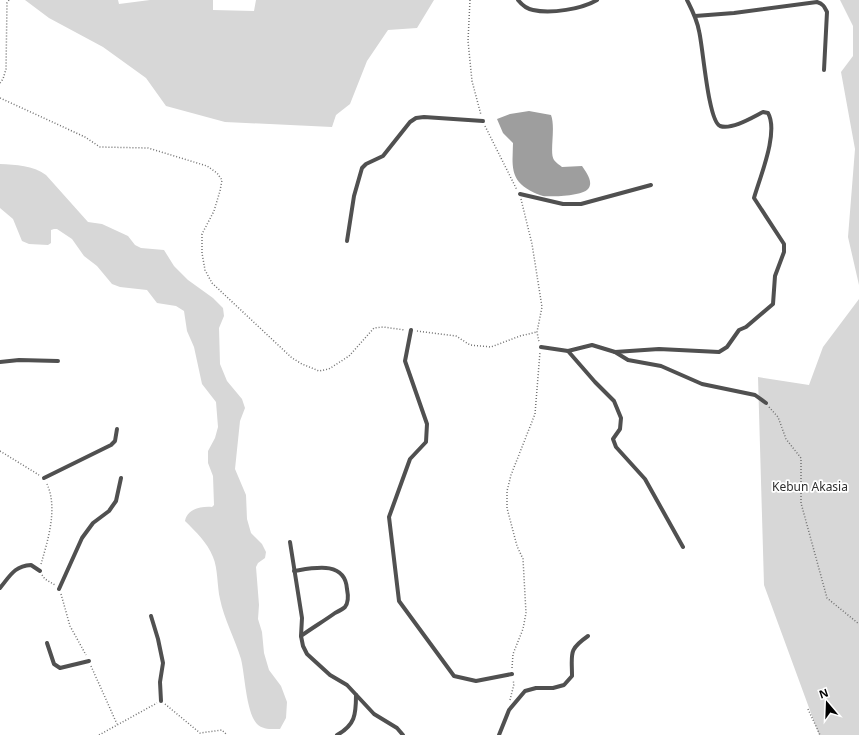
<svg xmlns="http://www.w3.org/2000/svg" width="859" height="735" font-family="'Noto Sans',sans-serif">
  <rect width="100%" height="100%" fill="#fff"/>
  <g fill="#d7d7d7">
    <polygon points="25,0 118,0 119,4 150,0 213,0 213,10 254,11 256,0 434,0 417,28 388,30 367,61 350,104 336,115 332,127 225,122 166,106 146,78 103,47 49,18"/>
    <polygon points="840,0 859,0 859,285 848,237 855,149 841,72 853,56 853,26"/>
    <path d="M 0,164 C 16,165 33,165 46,175 L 88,222 L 102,224 L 128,236 L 135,245 L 141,248 L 164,250 L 174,266 L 188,280 L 213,298 L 223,308 L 224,316 L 219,328 L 220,364 L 227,381 L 242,399 L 245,408 L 240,421 L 235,469 L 246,495 L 247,519 L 251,533 L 262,544 L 266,552 L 265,558 L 258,563 L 256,567 L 259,605 L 258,619 L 262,632 L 264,653 L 269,670 L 281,686 L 287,702 L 286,718 L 280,729 C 272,729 263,730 257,724 C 246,712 245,675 241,659 C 235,639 224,619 220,599 C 217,586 218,568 213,557 C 207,542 196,532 185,521 C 187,509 201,506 212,507 L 214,505 L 213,476 L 208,463 L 208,451 L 215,438 L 218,427 L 216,402 L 202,384 L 194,347 L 187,331 L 184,311 L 176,306 L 157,303 L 147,290 L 120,287 L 112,284 L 97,266 L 84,256 L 72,239 L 57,229 L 54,229 L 51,230 L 51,243 L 48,245 L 29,244 L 22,241 L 13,219 L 0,208 Z"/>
    <polygon points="859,299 859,735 819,735 764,585 758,377 809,385 823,347"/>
  </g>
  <path fill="#9e9e9e" d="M 529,111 L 551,115 C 556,128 549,153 554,160 C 556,163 560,165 562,167 L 582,166 C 586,172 594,182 588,189 C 582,196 552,197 543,196 C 535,194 524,188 519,182 C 510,171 513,156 513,143 L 503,133 L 497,119 L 510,114 Z"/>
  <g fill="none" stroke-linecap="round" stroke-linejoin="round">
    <g stroke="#727272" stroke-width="1.5" stroke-dasharray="1 2" stroke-linecap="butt">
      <polyline points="470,0 468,41 472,81 481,115"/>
      <polyline points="0,83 3,79 6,69 7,3 9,0"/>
      <polyline points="0,98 85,137 100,147 148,148 207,166 217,173 222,180 220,191 214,211 202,234 202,253 205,270 212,283 292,358 302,364 319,371 329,369 349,356 374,328 383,327 405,330"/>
      <polyline points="485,126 517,190"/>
      <polyline points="521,199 532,244 542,307 537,332 539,342"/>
      <polyline points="417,331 456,336 470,345 491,347 520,336 537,332"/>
      <polyline points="769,407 778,417 786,439 801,458 801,503 827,598 859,624"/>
      <polyline points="0,451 39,475"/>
      <path d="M 41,564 C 48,540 58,508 47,484"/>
      <polyline points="42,575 45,579 55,585"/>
      <polyline points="61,594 70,626 86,655"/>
      <polyline points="91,666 117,724"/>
      <polyline points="512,668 513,654 523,629 526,613 523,559 517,546 507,508 507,491 511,475 535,414 540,352"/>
      <polyline points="510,700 514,684 513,680"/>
      <polyline points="165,704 200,733 222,730 227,735"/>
      <polyline points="808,709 820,735"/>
      <polyline points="99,735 157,703"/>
    </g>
    <g stroke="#505050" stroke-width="4">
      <path d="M 518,0 C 522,5 527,9 533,10 C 551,14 582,9 597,0"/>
      <path d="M 695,16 L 734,13 L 817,2 C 823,4 824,6 827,12 L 824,70"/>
      <polyline points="520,194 563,204 581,204 651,185"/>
      <polyline points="347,241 354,196 362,168 366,164 383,156 410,122 416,118 424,117 483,121"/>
      <polyline points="411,330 405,361 427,424 426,442 410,459 389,517 399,601 454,676 476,681 512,674"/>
      <polyline points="541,347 568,351 592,345 615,352 628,360 661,366 702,384 755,395 766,403"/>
      <polyline points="568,351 595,382 614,401 621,418 620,429 613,439 616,447 645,479 683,547"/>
      <path d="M 615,352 L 659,349 L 719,352 L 727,347 L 739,330 L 746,327 L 773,304 L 775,276 L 784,252 L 784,244 L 754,198 C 760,177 779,132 768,113 L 763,112 C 753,117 732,130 720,126 C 708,121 703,46 699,31 C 697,19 692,10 687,0"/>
      <polyline points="0,362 19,360 58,361"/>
      <polyline points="44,478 111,445 115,441 117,429"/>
      <polyline points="290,542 302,618 301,636 303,646 307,654 330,675 347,685 374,714 397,728 403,735"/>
      <path d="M 294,571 C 313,568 345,560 347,589 C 348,594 349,602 345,607 C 343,609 337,612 335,613 C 324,621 312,628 301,636"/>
      <path d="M 0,588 C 10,576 14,566 31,565 L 40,571"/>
      <polyline points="59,589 82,538 93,523 109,511 116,501 121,478"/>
      <polyline points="151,616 158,639 163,663 160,682 161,701"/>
      <polyline points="47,643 54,664 60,668 89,661"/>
      <path d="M 337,735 C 355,725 356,715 356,695"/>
      <path d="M 499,735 L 509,710 L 525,691 L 536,688 L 553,688 L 564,685 L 572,676 C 572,653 568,650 588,636"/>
    </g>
  </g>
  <g text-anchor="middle" stroke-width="3.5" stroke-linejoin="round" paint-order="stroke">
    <g font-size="12" fill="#2e2e2e" stroke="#fff">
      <text x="810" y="491">Kebun Akasia</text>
    </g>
  </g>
  <g transform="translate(827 703) rotate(341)" stroke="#ffffff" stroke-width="3" paint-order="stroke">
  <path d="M0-3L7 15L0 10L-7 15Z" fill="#000000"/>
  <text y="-6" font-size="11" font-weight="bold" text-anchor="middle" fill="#000000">N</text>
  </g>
</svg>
